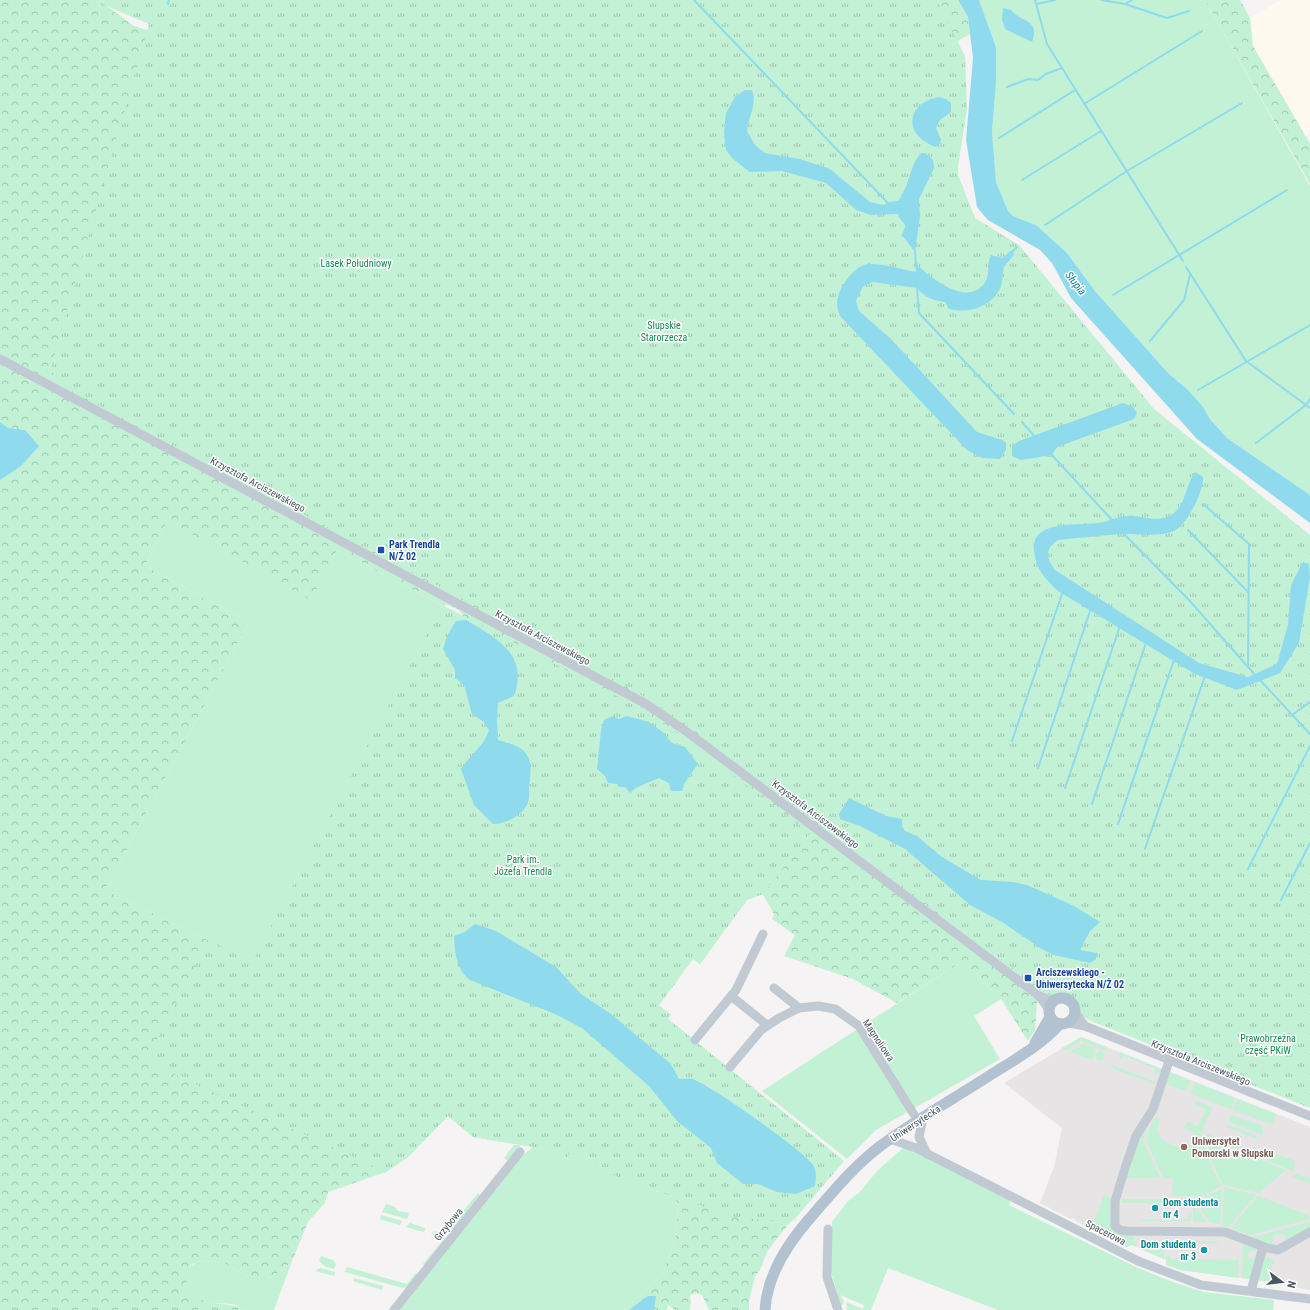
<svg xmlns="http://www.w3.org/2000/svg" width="1310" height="1310" font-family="'Roboto Condensed',sans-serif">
  <defs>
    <pattern id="forest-crowns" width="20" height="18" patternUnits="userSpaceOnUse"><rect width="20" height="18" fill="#c3f1d5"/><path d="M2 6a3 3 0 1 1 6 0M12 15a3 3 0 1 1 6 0" fill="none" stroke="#a0c6b0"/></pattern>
    <pattern id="park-tufts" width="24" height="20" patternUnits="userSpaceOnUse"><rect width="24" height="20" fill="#c3f1d5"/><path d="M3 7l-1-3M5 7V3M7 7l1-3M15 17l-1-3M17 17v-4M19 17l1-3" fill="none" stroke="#a0c6b0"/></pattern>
  </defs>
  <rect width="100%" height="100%" fill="#f5f3f3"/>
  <polygon fill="#fdf9ef" points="1281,0 1310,0 1310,134 1306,136 1253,46 1250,18"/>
  <polygon fill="#e6e4e5" points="1081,1037 1310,1127 1310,1290 1271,1282 1181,1270 1166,1265 1166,1260 1132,1245 1126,1247 1079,1223 1073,1218 1071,1219 1040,1203 1054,1167 1062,1128 1004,1083"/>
  <g fill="#c3f1d5">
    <polygon points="979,0 1205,0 1310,186 1310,495 1227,438 1210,419 1202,407 1188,390 1168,373 1095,291 1067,253 1036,225 1013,216 1008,211 996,182 992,132 996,83 996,47"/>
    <polygon points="167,521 311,599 337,550 442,605 252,962 105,890 249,622 145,566"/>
    <polygon points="958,964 986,985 1001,999 974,1016 1000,1059 876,1130 847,1159 762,1091"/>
    <polygon points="1081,1037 1107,1047 1106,1051 1081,1041 1067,1050 1062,1048"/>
    <polygon points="1083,1044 1096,1049 1092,1060 1071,1052"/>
    <circle cx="1100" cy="1056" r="4.5"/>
    <polygon points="1120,1052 1164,1070 1160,1075 1154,1074 1156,1069 1123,1055 1121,1059 1119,1057"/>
    <polygon points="1112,1065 1155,1082 1155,1084 1111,1068"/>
    <polygon points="1167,1071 1190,1080 1185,1091 1165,1084"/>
    <polygon points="1194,1082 1235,1098 1231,1109 1191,1094"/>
    <polygon points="1237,1099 1276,1114 1273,1122 1270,1124 1233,1110"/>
    <path d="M 1196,1101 L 1212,1107 L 1201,1134 L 1209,1161 L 1221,1186 L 1204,1196 L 1172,1196 L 1173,1179 L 1163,1178 L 1146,1139 L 1152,1122 L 1157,1117 L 1160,1118 L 1157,1131 C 1161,1143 1180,1151 1191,1144 L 1196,1133 L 1184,1128 L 1187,1122 L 1198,1126 L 1206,1109 L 1195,1104 Z"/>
    <polygon points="1231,1115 1263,1126 1262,1134 1260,1134 1229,1122"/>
    <polygon points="1227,1125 1256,1135 1257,1139 1226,1127"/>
    <polygon points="1147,1127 1143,1140 1160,1178 1125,1178 1136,1142"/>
    <polygon points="1208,1134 1267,1158 1270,1152 1293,1160 1295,1163 1293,1171 1207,1137"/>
    <polygon points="1205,1138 1284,1169 1285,1171 1259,1193 1223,1185 1211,1161"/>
    <polygon points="514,1145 521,1145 510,1160 506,1160 504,1158"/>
    <polygon points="533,1147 557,1151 567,1156 571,1150 623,1180 676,1198 678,1214 675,1239 664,1271 625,1310 398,1310 523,1155"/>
    <polygon points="904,1147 1011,1200 1009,1205 1136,1267 1167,1280 1204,1292 1274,1300 1273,1310 998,1310 888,1268 871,1310 847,1310 846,1302 863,1309 864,1305 840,1295 844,1301 843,1305 841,1305 831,1272 831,1234 832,1222 848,1201 860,1192 877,1171"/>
    <polygon points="1296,1174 1310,1179 1310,1184 1292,1177"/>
    <polygon points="1224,1187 1256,1195 1228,1227 1222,1225"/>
    <polygon points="1222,1189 1220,1224 1210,1222 1202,1212 1202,1199"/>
    <polygon points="478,1193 480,1196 453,1230 451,1226"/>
    <path d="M 1104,1195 L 1113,1199 L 1112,1221 C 1123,1229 1136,1232 1136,1247 L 1132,1245 L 1126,1247 L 1091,1229 Z"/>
    <polygon points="1258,1196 1308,1215 1310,1219 1250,1235 1231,1228"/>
    <polygon points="1122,1199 1168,1199 1168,1203 1121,1203"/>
    <polygon points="1174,1199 1187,1199 1189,1204 1174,1203"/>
    <polygon points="386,1204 395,1207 398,1211 409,1213 407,1219 382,1212"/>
    <polygon points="1193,1205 1207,1222 1193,1221"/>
    <polygon points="1189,1213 1191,1213 1190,1221 1142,1221 1138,1220 1189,1219"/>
    <polygon points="381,1215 402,1221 400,1225 380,1219"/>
    <polygon points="1310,1222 1310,1229 1286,1244 1285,1234 1273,1235 1272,1247 1249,1238"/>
    <polygon points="410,1223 425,1228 424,1232 406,1227"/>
    <polygon points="435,1231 443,1234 445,1239 425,1264 422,1265 442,1241 441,1237 431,1234"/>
    <polygon points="1140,1241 1163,1241 1164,1259 1140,1249"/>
    <rect x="1170" y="1241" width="47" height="3"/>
    <polygon points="1243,1243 1255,1248 1257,1251 1248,1251 1247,1258 1254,1259 1254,1256 1256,1257 1252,1279 1242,1278"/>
    <polygon points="321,1256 333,1260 336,1264 334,1269 326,1267 319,1261"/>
    <polygon points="1166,1256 1170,1256 1170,1259 1180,1259 1181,1262 1185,1262 1186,1259 1237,1260 1239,1256 1238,1278 1181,1270 1166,1265"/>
    <polygon points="1268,1257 1272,1259 1275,1262 1272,1264 1271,1282 1257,1280 1263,1259"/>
    <path d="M 201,1261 L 223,1262 L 249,1278 L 268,1278 L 280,1272 L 292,1261 L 274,1310 C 265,1310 254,1310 246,1310 C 241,1308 237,1305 232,1304 C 214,1302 183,1306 186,1277 C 187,1267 192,1264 201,1261 Z"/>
    <polygon points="347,1267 407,1284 416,1273 417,1275 408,1287 403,1288 345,1272"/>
    <polygon points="320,1268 335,1272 334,1276 315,1271"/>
    <polygon points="354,1278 383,1286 382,1290 353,1281"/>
  </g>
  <g fill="url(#forest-crowns)" fill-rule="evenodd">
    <path d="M 0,0 L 105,0 L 104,4 L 134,26 L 161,34 L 243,0 L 1046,991 L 1037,1002 L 1035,1030 L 1028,1041 L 1001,999 L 986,985 L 958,964 L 897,1003 L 853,979 L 784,956 L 795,935 L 772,919 L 774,914 L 762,893 L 747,900 L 700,964 L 693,959 L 672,988 L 648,997 L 671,1015 L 668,1019 L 843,1162 L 782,1232 L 767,1252 L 760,1270 L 755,1276 L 749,1301 L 749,1310 L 709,1310 L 702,1295 L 696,1293 L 690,1295 L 691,1303 L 689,1310 L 675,1310 L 668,1305 L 667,1310 L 625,1310 L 664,1271 L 675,1239 L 678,1214 L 676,1198 L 623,1180 L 571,1150 L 567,1157 L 557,1151 L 473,1137 L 448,1116 L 408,1157 L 386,1172 L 328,1192 L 325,1203 L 308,1222 L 292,1261 L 280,1272 L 268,1278 L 249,1278 L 223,1262 L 201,1261 L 192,1264 C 188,1270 184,1276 187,1284 C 194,1310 227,1299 246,1310 L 0,1310 L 0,480 L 25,430 L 8,428 L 0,422 ZM 167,521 L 311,600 L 337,550 L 442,605 L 252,962 L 105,890 L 249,622 L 145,566 ZM 446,604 L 459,610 L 466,620 L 409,673 Z"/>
    <polygon points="888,0 958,0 968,17 970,34 944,49"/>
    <polygon points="1205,0 1240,0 1250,18 1253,46 1310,144 1310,184"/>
  </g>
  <g fill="url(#park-tufts)">
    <polygon points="96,0 936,0 965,56 967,109 958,167 958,175 975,218 1019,245 1154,409 1310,535 1310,1108 1091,1021 1049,995 667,710 583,662 582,665 499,622 501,619 47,378 57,375 50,371 149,24 99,3"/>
    <polygon points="442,605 630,703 672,729 810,833 763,894 747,900 700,964 693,959 659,1005 671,1015 668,1019 844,1161 794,1220 786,1221 738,1218 623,1180 571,1150 567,1157 557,1151 473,1137 448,1116 408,1157 386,1172 146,1061 209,940 252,962"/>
  </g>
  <g fill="#90daee">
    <polygon points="958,0 979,0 996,47 996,83 992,132 996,182 1008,211 1013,216 1036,225 1067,253 1095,291 1168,373 1188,390 1203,407 1210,419 1227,438 1310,495 1310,523 1197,439 1071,298 1052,263 1040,250 988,220 977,207 966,140 973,58 968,17"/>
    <path d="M 1003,8 L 1011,10 C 1019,22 1041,18 1032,42 L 1005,29 L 1002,19 Z"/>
    <path d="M 745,90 L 752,90 L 754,97 L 753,107 L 748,124 L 747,131 L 755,145 L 765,153 L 800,159 L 830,169 L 870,202 L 884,205 L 888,202 L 898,201 C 910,186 909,166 921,153 L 926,153 L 933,160 L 934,168 L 919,199 L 920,216 L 915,252 L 902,235 L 906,224 L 898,214 L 871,215 L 856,210 L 826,183 L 782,171 L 750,172 L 733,159 L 726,150 L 724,133 L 726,113 L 735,97 Z"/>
    <path d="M 940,97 L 946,99 L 951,103 L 951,112 L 940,120 L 936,128 L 941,140 L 939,145 L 936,147 C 902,135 906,102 940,97 Z"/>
    <path d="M 1010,251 L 1013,251 L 1014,255 C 1011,259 1006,263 1004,267 C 1002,274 1003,282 1000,289 C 991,307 968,314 949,309 L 945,302 C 932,300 926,298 917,288 L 872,282 L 863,287 L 856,301 L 859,311 L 891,339 L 977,432 L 1002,440 L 1006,443 L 1006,450 L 1000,459 L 982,458 L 967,450 L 840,316 C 839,313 837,308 837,304 C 837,289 854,264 870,264 C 885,264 901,269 916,272 L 915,263 C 930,277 965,307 984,284 C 991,275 986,264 991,255 L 1003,258 Z"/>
    <polygon points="1123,403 1133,407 1137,413 1134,419 1057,447 1052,455 1021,460 1012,456 1012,446 1019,441"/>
    <polygon points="0,422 8,428 25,430 39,446 21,466 0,480"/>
    <path d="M 1195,472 L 1203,477 C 1204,491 1187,525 1174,531 C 1160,537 1140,534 1125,534 C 1103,535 1080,538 1058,540 C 1044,550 1046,557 1055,570 L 1199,663 L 1248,677 L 1277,664 L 1288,625 L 1291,585 L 1303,562 L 1309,564 L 1310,577 L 1299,643 L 1280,673 L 1237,690 L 1195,674 L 1058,591 C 1045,579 1036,569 1034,551 C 1030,517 1085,527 1104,522 C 1114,519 1123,515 1134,516 C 1146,517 1155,521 1167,517 C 1186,510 1185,485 1195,472 Z"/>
    <path d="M 466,620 C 497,638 529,655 514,696 L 498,703 L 497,720 L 498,740 C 507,743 517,745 524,751 C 534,762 530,775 529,787 C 529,793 530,799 527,805 C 521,816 505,824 493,824 L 474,805 L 461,769 C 470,755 485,745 489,730 L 484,722 L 472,714 L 464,685 L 455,678 L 455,670 L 443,649 L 447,636 L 456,621 Z"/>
    <path d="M 613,716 L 619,719 L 627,716 L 649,722 L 664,733 L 672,743 L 685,747 L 698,764 L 684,784 L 682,791 L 671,791 L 669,783 L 659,778 C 649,783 637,785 630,793 L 625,787 L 619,787 L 617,784 L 608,783 L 605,776 L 597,769 L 601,730 L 604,720 Z"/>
    <polygon points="849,798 886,816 902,819 902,826 905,831 917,836 942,857 981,880 1013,882 1027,885 1074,906 1100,922 1090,931 1080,950 1097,953 1096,959 1090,963 1054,955 1040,948 1002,922 970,905 905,849 860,826 840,819 839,814"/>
    <path d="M 475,924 L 496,931 L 556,967 L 581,994 L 611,1014 L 671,1064 L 679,1079 C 683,1079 688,1078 692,1079 C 706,1082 806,1152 813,1165 C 817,1172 816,1179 815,1186 L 796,1194 L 777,1192 L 758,1184 L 743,1184 L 717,1163 L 711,1148 L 677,1121 L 649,1086 L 582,1028 L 555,1014 L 470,980 C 456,969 455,953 454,936 L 465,932 Z"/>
    <polygon points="648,1296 656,1296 654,1310 629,1310"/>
  </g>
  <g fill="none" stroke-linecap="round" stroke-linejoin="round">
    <g stroke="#90daee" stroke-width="2">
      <polyline points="694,0 888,203"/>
      <polyline points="1035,0 1047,44 1183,261"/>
      <polyline points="1101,0 1125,4 1167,18 1189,11"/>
      <polyline points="168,4 169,0"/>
      <polyline points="1037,4 1055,0"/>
      <polyline points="1125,4 1132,0"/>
      <polyline points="1007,87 1028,79 1038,80 1046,74 1062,68"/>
      <polyline points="1084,104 1202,31"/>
      <polyline points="999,138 1075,90"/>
      <polyline points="1022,180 1101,131"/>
      <polyline points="899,216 907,226"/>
      <polyline points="1045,225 1127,171 1242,103"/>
      <polyline points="915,251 916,266"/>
      <polyline points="1013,251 1017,247"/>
      <polyline points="1186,267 1246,361 1310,408"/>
      <polyline points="917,287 919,313 1014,414"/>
      <polyline points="1113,295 1287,190"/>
      <polyline points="1150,341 1184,300 1190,275"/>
      <polyline points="1198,390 1310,325"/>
      <polyline points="1022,422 1036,438"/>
      <polyline points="1256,443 1306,405 1310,399"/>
      <polyline points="1050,453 1112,520"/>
      <polyline points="1203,504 1249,544 1248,666"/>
      <polyline points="1188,530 1248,592"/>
      <polyline points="1123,533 1189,600 1256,676"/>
      <polyline points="1259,679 1310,734"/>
      <polyline points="1292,715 1310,702"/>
      <polyline points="1012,741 1063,591"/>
      <polyline points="1038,768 1091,608"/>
      <polyline points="1065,788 1120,626"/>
      <polyline points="1092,804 1146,643"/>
      <polyline points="1118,824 1174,660"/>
      <polyline points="1145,849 1205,676"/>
      <polyline points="1248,869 1310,746"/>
      <polyline points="1281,900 1310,843"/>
    </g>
    <g stroke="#c1cad2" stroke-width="9">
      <polyline points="0,359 646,704 683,729 1038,995 1049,1009"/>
      <polyline points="774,988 799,1008"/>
      <polyline points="731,996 767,1025"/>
      <polyline points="1039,996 1054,1001"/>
      <polyline points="1075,1012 1085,1026"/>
      <polyline points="1069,1023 1085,1026 1310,1116"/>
      <polyline points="695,1040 736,990 763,934"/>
      <polyline points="1169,1061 1153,1109 1136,1136 1126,1165 1115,1201 1115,1226 1120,1230 1127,1231 1225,1232 1267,1248 1278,1250 1310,1232"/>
      <polyline points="730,1067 761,1030 779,1018 799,1008 818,1006 835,1009 859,1026 918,1121"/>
      <polyline points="923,1118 919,1137 927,1154"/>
      <polyline points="890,1139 916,1148 1138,1261 1201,1285 1310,1299"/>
      <polyline points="828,1229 827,1277 838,1310"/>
      <polyline points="1251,1291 1263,1247"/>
      <polyline points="394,1310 520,1152"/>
    </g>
    <g stroke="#b3c2d1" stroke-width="11">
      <circle cx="1062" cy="1011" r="13"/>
      <polyline points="1035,1043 1050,1017"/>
      <path d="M 765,1310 C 767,1274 788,1243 811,1217 C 835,1189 859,1160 890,1139 C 923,1116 958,1096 992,1074 C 1016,1059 1041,1045 1060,1024"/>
    </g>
  </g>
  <g fill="#1a4fb4" stroke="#fff" stroke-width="1.5">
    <rect x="377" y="546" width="8" height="8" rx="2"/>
    <rect x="1024" y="974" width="8" height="8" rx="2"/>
  </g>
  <circle fill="#8d6e63" stroke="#fff" stroke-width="1.5" cx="1184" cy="1147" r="4"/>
  <g fill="#0f9aa8" stroke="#fff" stroke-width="1.5">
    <circle cx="1155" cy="1208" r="4"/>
    <circle cx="1204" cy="1250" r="4"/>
  </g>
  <g text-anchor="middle" stroke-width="3" stroke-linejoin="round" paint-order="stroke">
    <g font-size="10" fill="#17864f" stroke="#fff">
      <text x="356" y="267">Lasek Południowy</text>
      <text x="664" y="329">Słupskie<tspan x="664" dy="12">Starorzecza</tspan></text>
      <text x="523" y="863">Park im.<tspan x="523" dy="12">Józefa Trendla</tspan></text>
      <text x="1268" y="1042">Prawobrzeżna<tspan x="1268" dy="12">część PKiW</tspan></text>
    </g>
    <g font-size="10" fill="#4a5661" stroke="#fff">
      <text transform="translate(258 484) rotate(28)" y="4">Krzysztofa Arciszewskiego</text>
      <text transform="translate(543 637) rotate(28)" y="4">Krzysztofa Arciszewskiego</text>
      <text transform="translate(816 814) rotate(37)" y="4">Krzysztofa Arciszewskiego</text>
      <text transform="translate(879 1040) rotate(56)" y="4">Magnoliowa</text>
      <text transform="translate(1201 1062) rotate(22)" y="4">Krzysztofa Arciszewskiego</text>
      <text transform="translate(915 1123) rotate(-33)" y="4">Uniwersytecka</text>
      <text transform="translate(448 1224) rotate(-51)" y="4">Grzybowa</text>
      <text transform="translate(1106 1232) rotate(27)" y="4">Spacerowa</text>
    </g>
    <g font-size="10" font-weight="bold" fill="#164399" stroke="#fff" text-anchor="start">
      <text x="389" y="548">Park Trendla<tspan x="389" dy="12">N/Ż 02</tspan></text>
      <text x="1036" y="976">Arciszewskiego -<tspan x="1036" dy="12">Uniwersytecka N/Ż 02</tspan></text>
    </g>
    <g font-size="10" font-weight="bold" fill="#785e54" stroke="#fff" text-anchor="start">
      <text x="1192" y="1145">Uniwersytet<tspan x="1192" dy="12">Pomorski w Słupsku</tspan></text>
    </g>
    <g font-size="10" font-weight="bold" fill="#0d838f" stroke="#fff" text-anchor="start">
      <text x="1163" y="1206">Dom studenta<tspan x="1163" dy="12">nr 4</tspan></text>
      <text x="1196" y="1248" text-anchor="end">Dom studenta<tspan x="1196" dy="12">nr 3</tspan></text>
    </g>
    <g font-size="11" font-style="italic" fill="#0c7c9b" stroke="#fff">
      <text transform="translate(1076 283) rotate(52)" y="4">Słupia</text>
    </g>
  </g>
  <g transform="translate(1282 1282) rotate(105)" stroke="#ffffff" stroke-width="3" paint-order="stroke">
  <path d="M0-3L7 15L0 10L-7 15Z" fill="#4a5661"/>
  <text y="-6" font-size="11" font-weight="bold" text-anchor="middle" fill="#4a5661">N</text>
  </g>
</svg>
